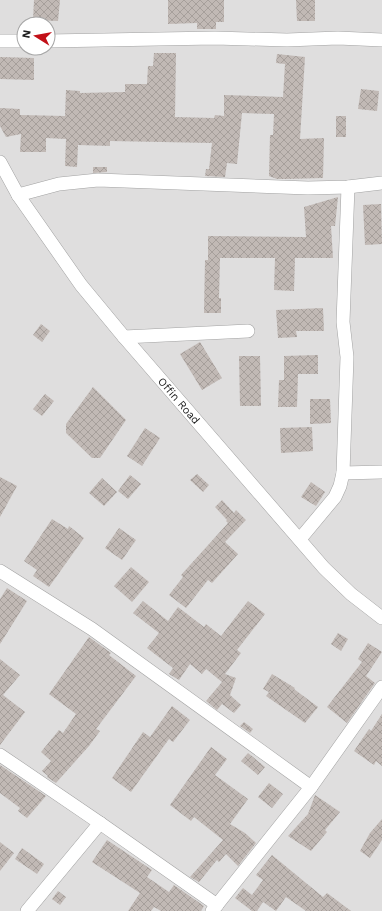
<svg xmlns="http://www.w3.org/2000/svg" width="382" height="911" font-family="'Work Sans',sans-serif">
  <defs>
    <pattern id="building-cross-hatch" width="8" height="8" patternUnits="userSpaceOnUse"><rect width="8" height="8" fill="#c1b9b5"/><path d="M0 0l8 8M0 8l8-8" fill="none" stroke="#a69f9b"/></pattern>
  </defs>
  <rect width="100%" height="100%" fill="#f0ede8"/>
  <path fill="#dfdede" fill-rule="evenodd" d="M 0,0 L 382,0 L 382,911 L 0,911 ZM 24,24 L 48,24 L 48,48 L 24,48 Z"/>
  <g fill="url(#building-cross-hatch)">
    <polygon points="34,0 60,0 58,21 33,20"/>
    <polygon points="168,0 224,0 224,22 216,22 216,29 197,29 197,23 168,24"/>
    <polygon points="296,0 315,0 315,21 297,21"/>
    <polygon points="154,53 176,53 175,117 214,118 215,115 224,116 224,95 283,97 285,64 276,63 277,54 305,57 300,139 324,138 323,178 286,179 277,179 269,176 270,135 273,135 274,114 242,113 237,164 227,163 225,177 205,176 206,169 209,169 212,143 110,141 110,146 78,145 77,167 65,166 66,139 46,138 46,152 20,152 21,134 6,137 0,126 0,108 20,109 20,115 65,116 66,90 80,91 80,93 125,92 125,84 147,84 148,66 153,66"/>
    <polygon points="0,57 34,58 34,80 0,79"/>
    <polygon points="361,89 379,91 377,111 358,109"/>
    <rect x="336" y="116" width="10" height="21"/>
    <polygon points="93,167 107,167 107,172 93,173"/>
    <polygon points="338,197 335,226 331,226 333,258 295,258 294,291 274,290 275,258 220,258 219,298 221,298 221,313 204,313 205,260 208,260 208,236 306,237 304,207"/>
    <polygon points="381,204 382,244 365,245 363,205"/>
    <polygon points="323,308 324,331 296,331 297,337 278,338 276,310"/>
    <polygon points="41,324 50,331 42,342 33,335"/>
    <polygon points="200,342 222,378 202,390 180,354"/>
    <polygon points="318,355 318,374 298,374 297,407 278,407 279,380 284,380 284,356"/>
    <polygon points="239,356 260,356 261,406 240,406"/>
    <polygon points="93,387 126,420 100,458 92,458 66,433 66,424"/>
    <polygon points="45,394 54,401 42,416 33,409"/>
    <polygon points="310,399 330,399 331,423 310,424"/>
    <polygon points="312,427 313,451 281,453 280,428"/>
    <polygon points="145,428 160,438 142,466 127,456"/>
    <polygon points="197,474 209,485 203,492 190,480"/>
    <polygon points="130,475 141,484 128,499 118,491"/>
    <polygon points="0,477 17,486 0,517"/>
    <polygon points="102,478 117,492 104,506 89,493"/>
    <polygon points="311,482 325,492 316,506 301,497"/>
    <polygon points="222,500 234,513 236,510 246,520 225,542 238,554 212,583 208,580 186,608 169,595 183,577 181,575 228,523 226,521 227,520 215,507"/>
    <polygon points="52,519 68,529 69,526 84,538 49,587 33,576 37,570 24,561"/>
    <polygon points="119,528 136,540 122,560 105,548"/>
    <polygon points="131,567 149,582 132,602 114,586"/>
    <polygon points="7,588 27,601 0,644 0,599"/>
    <polygon points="143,601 168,621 178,607 204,627 206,624 221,636 248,601 265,614 237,650 241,653 225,674 236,678 230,695 241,705 234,713 222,704 217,710 206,701 222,682 206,669 202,674 190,664 179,680 169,674 173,668 147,648 159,633 133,613"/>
    <polygon points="338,633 348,639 341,651 331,644"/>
    <polygon points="89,637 111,653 109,655 136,676 96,729 100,731 89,746 56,783 47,777 48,776 42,771 51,761 41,752 59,730 63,733 76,714 49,694"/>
    <polygon points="368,643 382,652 366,676 375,683 347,723 327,707 362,662 358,659"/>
    <polygon points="0,659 20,675 3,695 25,712 0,745"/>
    <polygon points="272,674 295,688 294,689 318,707 305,723 266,696 269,692 263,689"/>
    <polygon points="172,706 190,720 173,742 169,739 131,792 112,778 143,732 150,737"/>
    <polygon points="382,714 382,766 376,761 374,765 354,751 369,729 371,731"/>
    <polygon points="244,722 253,729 250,733 240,726"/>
    <polygon points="211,747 227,759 215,775 248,799 230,824 245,833 256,843 238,866 226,854 219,862 217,860 199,882 190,877 223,840 194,817 191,821 170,805"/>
    <polygon points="248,753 265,767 258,775 241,761"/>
    <polygon points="0,765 46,796 27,818 18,811 20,808 0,793"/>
    <polygon points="269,783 283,794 272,808 258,797"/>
    <polygon points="315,795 340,812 325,830 327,832 311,851 288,836 308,814"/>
    <polygon points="382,819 382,840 370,858 360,851 370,833"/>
    <polygon points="107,840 152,870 147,877 169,892 174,885 204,906 201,911 161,911 154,907 151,911 128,911 140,893 92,862"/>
    <polygon points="0,842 14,853 0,871"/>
    <polygon points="22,848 44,864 37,874 15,859"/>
    <polygon points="272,855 323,897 327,893 351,911 306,911 286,897 276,911 263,902 257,911 252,911 235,898 243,888 252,895 263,880 256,875"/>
    <polygon points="58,891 66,897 60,905 52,899"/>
  </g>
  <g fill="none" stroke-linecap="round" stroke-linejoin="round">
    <defs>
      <g id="minor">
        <polyline points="0,41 24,41"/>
        <polyline points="48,41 215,38 287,40 338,38 382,40"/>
        <path id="s1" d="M 0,162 L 18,195 L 81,285 L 124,337 L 324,568 L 351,594 L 382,618"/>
        <polyline points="18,195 59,184 98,180 308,188 348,187 382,183"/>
        <polyline points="124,337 248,331"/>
        <polyline points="343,473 382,472"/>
        <polyline points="300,539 335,497 340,486 343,473 347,357 343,322 348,187"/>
        <polyline points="0,571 92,629 311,787"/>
        <polyline points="0,755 100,823 217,905"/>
        <polyline points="27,911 100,823"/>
        <polyline points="212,911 311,787 382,687"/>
      </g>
    </defs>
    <use href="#minor" stroke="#a2a2a2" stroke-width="14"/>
    <use href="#minor" stroke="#fff" stroke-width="13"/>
  </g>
  <g text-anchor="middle" stroke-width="3" stroke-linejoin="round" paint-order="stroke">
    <g font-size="11" fill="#212121" stroke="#fff">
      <text dy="4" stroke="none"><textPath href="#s1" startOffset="299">Offin Road</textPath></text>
    </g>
  </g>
  <g transform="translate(36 36) rotate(281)"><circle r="19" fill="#ffffff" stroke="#a6a6a6"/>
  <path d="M0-3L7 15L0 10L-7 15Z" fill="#c21018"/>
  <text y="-6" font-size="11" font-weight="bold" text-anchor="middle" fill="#212121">N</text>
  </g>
</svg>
